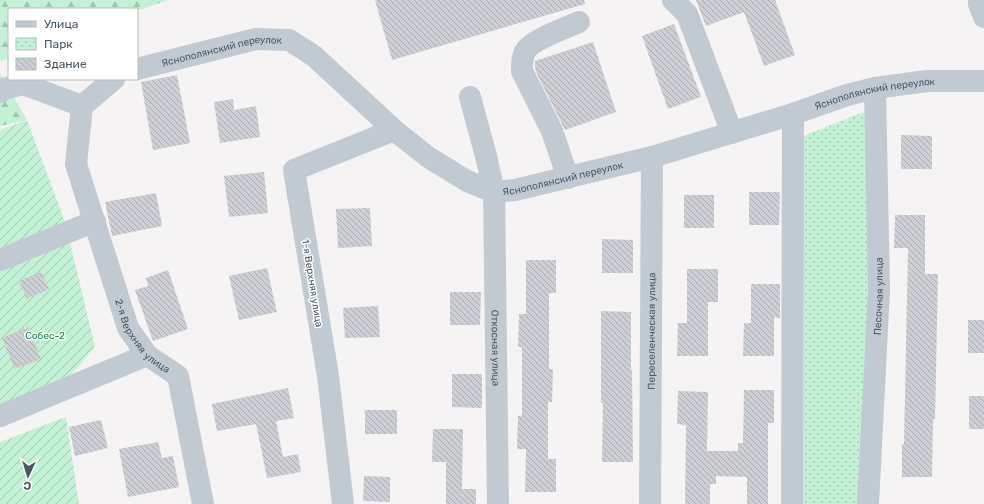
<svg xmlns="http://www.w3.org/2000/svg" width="984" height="504" font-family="Rubik,sans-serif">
  <defs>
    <pattern id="forest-firs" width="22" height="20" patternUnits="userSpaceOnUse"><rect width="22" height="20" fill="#c3f1d5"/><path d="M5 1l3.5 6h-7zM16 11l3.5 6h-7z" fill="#a0c6b0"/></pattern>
    <pattern id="park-dots" width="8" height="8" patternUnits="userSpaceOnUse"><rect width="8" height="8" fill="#c3f1d5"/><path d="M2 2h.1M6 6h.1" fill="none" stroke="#a0c6b0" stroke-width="1.8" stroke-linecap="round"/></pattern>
    <pattern id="garden-furrows" width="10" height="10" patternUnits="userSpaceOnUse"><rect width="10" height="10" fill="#c3f1d5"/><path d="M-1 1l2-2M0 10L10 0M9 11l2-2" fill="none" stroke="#a0c6b0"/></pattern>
    <pattern id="building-back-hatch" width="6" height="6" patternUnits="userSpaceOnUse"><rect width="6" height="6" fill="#cdcfd5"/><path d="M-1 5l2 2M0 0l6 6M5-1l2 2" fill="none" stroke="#a8abb0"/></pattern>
  </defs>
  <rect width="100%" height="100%" fill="#f5f3f3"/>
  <g fill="url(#forest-firs)">
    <polygon points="0,0 168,0 137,11 137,9 9,9 9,58 0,61"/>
    <polygon points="0,73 27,120 0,126"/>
  </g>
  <polygon fill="url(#park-dots)" points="881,105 869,504 789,504 791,141"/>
  <g fill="url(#garden-furrows)">
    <polygon points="27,120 65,222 95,347 70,376 0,404 0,130"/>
    <polygon points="66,417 79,504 0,504 0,442"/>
  </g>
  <g fill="url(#building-back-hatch)">
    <polygon points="375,0 584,0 585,4 392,60"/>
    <polygon points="696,0 775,0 795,55 764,66 744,12 706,26"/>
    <polygon points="674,24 701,97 668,109 642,36"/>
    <polygon points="593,42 616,112 565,130 536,72 535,66 535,61"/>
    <polygon points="177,75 190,143 153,150 141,82"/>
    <polygon points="233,99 234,110 256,106 260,137 220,143 214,102"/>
    <polygon points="901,135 932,136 932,169 901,169"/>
    <polygon points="264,172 268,213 229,217 224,176"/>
    <polygon points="749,192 780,192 779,225 749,225"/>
    <polygon points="156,193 162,226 112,236 105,202"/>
    <rect x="684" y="195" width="30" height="33"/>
    <polygon points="370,208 372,246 338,248 336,209"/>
    <polygon points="895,215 925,215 925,274 938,274 935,419 933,419 932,477 902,477 902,444 904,444 908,248 894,248"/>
    <polygon points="602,239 633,240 633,273 602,273"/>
    <polygon points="526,260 556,260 556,293 549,293 549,369 553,369 552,402 548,402 548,459 556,459 556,492 525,492 526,449 517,449 518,416 522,416 522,347 518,347 519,314 526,314"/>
    <polygon points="267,268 277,312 239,320 229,276"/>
    <polygon points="687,269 718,269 718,302 708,302 708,356 677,356 678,323 687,323"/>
    <polygon points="168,270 188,329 153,341 135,290 148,286 146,278"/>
    <polygon points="41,272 49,289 27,299 19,281"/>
    <polygon points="751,284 780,284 780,318 774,317 774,356 743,356 744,323 751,323"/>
    <polygon points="450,292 481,292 480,325 450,325"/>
    <polygon points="378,306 380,337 345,338 343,308"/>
    <polygon points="601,311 631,312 631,370 632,370 633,462 602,462 603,403 601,403"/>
    <rect x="968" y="320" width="16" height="33"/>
    <polygon points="28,327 41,359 15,369 2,338"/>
    <polygon points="452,374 482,374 482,408 452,407"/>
    <polygon points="288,388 294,418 276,421 283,457 298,454 301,472 267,478 256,424 217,431 212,404"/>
    <polygon points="744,390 774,390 774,423 768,423 768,504 747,504 747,477 716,476 716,484 710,484 710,504 685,504 686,425 677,424 678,391 708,392 707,451 738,451 738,443 743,443"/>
    <rect x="969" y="396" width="15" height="33"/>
    <rect x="365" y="410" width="32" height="24"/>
    <polygon points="101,420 108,448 75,456 69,427"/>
    <polygon points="433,429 463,429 462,489 476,489 476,504 446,504 446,462 432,462"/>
    <polygon points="158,442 162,458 173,456 179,487 128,497 119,449"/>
    <polygon points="364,476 390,477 390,502 363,501"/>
  </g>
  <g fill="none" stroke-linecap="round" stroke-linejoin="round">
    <g stroke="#c1cad2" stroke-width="22">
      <polyline points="673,0 687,14 732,133"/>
      <polyline points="979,0 979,4 984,17"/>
      <path id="s1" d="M 137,69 L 256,39 L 289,40 L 314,56 L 394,130 L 428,157 L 467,181 L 494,192 L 515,190 L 652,157 L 793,114 L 847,95 L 875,88 L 927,81 L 984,81"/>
      <path id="s2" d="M 114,79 L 82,106 L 76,164 L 128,328 L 147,355 L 178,376 L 203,504"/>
      <polyline points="0,92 3,89 23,84 82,106"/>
      <path id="s3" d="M 470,97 L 487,160 L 494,192 L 498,504"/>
      <path d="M 568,178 L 552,131 L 522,71 C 522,64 522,56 526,50 C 534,39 566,28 579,22"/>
      <polyline points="0,260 95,221"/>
      <polyline points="0,416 147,355"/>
      <polyline points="343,504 328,376 294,170 394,130"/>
      <path id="s4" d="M 650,504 L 652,157"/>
      <polyline points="792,504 793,114"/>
      <path id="s5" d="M 868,504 L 879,290 L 875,88"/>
    </g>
  </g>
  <g text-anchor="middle" stroke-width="3" stroke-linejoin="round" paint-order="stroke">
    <g font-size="10" fill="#4a5661" stroke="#fff">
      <text dy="4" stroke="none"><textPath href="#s1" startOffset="87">Яснополянский переулок</textPath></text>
      <text dy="4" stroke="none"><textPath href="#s1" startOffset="807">Яснополянский переулок</textPath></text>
      <text dy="4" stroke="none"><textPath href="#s1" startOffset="483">Яснополянский переулок</textPath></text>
      <text transform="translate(313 283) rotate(81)" y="4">1-я Верхняя улица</text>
      <text dy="4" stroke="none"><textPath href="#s5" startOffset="208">Песочная улица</textPath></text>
      <text dy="4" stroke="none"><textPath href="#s4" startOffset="173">Переселенческая улица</textPath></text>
      <text dy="4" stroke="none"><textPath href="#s2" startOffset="287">2-я Верхняя улица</textPath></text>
      <text dy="4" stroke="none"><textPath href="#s3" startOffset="254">Откосная улица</textPath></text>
    </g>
    <g font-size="10" fill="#17864f" stroke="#fff">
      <text x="45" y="339">Собес-2</text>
    </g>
  </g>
  <rect x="8" y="8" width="130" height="72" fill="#ffffff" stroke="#b7bbc0"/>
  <rect x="16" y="21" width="20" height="6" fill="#c1cad2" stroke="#b7bbc0"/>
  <text x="44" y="28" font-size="12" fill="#4a5661">Улица</text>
  <rect x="16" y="38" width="20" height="12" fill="url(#park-dots)" stroke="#b7bbc0"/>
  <text x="44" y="48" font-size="12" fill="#4a5661">Парк</text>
  <rect x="16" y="58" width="20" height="12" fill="url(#building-back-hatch)" stroke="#b7bbc0"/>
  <text x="44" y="68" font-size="12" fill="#4a5661">Здание</text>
  <g transform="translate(28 476) rotate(184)" stroke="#ffffff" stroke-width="3" paint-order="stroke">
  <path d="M0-3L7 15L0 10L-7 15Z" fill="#4a5661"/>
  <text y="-6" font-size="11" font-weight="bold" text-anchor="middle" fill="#4a5661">С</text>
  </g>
</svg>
